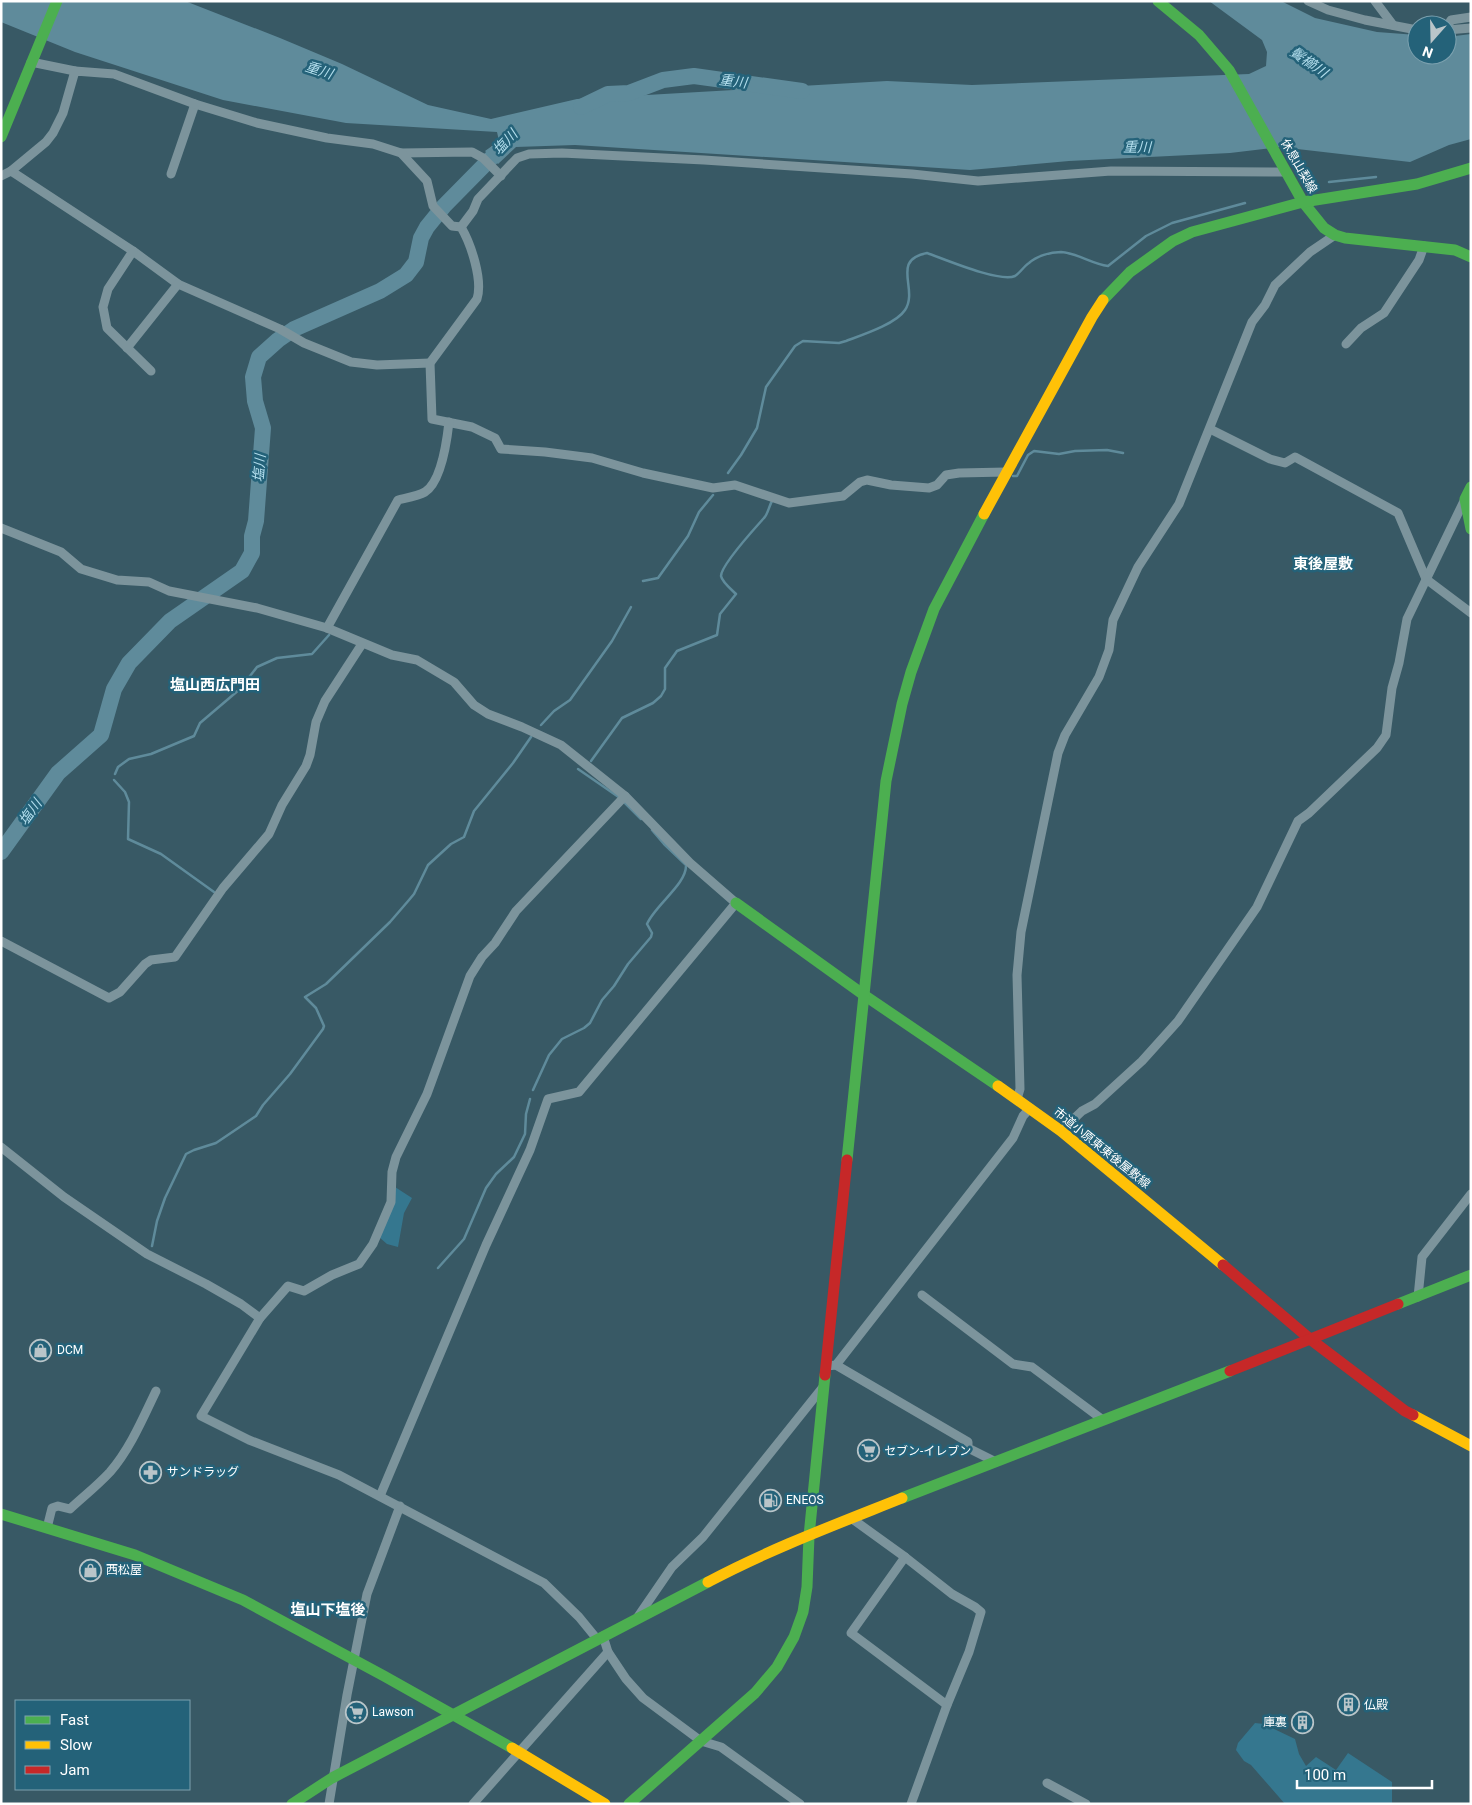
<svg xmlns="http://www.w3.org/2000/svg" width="1472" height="1805" font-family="Roboto,'Noto Sans JP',sans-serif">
  <rect width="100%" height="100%" fill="#385965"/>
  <g fill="#35778f">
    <polygon points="395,1187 412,1198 404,1213 398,1247 387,1244 379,1237"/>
    <polygon points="1255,1723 1264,1724 1295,1739 1299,1754 1306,1766 1316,1757 1336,1770 1348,1753 1392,1782 1392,1804 1285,1804 1251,1765 1244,1761 1236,1750 1238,1743"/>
  </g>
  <polygon fill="#5f8b9b" points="1,1 185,1 280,38 342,64 428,105 491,119 577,99 887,81 972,85 1249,74 1266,66 1267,52 1262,40 1209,1 1281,1 1315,18 1377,32 1417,35 1417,55 1447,55 1447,37 1471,34 1471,139 1449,145 1410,162 1280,147 1230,153 1069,161 970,170 575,145 516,147 498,164 485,151 499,141 497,132 346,123 223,100 75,52 1,22"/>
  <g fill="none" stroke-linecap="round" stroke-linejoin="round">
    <g stroke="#5f8b9b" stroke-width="2.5">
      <polyline points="1329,182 1376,177"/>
      <path d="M 728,473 L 741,455 L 757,428 L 766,387 L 795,346 L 803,341 L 839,343 L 846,341 C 862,335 896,324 905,310 C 919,289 890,260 927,253 C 944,259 1000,283 1015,276 C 1020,273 1024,266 1029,263 C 1037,256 1050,252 1061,252 C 1077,253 1092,264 1108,266 L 1146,236 L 1172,223 L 1245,203"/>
      <polyline points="1013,476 1017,476 1028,455 1034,451 1059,454 1075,451 1107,450 1123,453"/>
      <polyline points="643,581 658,578 688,536 699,512 713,495"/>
      <polyline points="541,725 554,711 570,700 612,641 631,607"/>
      <path d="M 591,761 L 622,718 L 653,703 L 661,696 L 665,689 L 665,668 L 677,651 L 717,635 L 720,614 L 736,594 C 732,590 722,582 721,576 C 721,565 756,527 764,518 C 768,514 769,506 772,501"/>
      <polyline points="578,769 620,798"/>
      <polyline points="115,774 118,767 129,759 151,754 194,736 200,723 240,689 257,667 277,658 312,654 329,635"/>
      <polyline points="114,780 125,792 129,802 128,839 161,854 214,892"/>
      <polyline points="624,802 641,819"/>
      <path d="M 533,1090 L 549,1055 L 562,1039 L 584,1028 L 590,1023 L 602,1000 L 614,986 L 628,964 L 651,937 L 652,933 L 647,924 C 655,905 687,884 686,865 L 664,844 L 652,830"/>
      <polyline points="152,1246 157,1221 165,1198 186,1154 194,1150 216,1143 256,1116 263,1105 290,1074 323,1029 324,1026 316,1008 305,997 326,984 390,922 409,900 414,894 428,865 451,844 464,837 474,811 513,763 531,737"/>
      <polyline points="438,1268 464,1239 486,1188 496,1174 514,1157 525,1134 526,1114 530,1099"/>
    </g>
    <g stroke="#5f8b9b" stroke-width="16">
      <polyline points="581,107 608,94 629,93 663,80 694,76 802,91"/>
      <polyline points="1,852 58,773 101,735 114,689 129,663 170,621 242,571 252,553 252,536 256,521 263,428 255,401 253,377 259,357 278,340 294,329 380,291 406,275 416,262 421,238 427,227 444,206 508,141"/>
    </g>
    <g stroke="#7c949c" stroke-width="9">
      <polyline points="1308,1 1328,10 1365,20 1417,30"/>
      <polyline points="1375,1 1393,25"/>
      <polyline points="1447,27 1451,20 1471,17"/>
      <polyline points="1447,30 1471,28"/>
      <polyline points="31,62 75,71"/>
      <polyline points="401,153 472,152 483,158 501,176"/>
      <polyline points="11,171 133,251 178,284 280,329 304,343 351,362 377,365 430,363"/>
      <polyline points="171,174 195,104"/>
      <path d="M 1,176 L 11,171 L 46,142 L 53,133 L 63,113 L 75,71 L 114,74 L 195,104 L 257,123 L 327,138 L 373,144 L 401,153 L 427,181 L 433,206 L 452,226 L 461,227 C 471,244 483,280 477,299 L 430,363 L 432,419 L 472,427 L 495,438 L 501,449 L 545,452 L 592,458 L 643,473 L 713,488 L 735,485 L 789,503 L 843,496 L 860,482 L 867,480 L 891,485 L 929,488 L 937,485 L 946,475 L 959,473 L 1006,472"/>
      <polyline points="461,227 473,211 478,199 517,158 529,154 562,153 704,160 912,174 978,181 1111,171 1285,172"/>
      <polyline points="133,251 108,289 103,307 107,328 151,371"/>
      <polyline points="1346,344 1361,328 1384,313 1419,260 1424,246"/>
      <polyline points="127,348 178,284"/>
      <polyline points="1210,429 1270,459 1285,463 1295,457 1398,513 1426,579 1471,613"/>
      <polyline points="1,528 61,552 81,569 117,580 149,582 169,591 257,608 327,628 392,655 417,660 454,682 474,705 488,714 522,727 561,745 625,796 690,863 736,903 579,1092 548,1099 530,1150 486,1245 380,1496"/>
      <path d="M 327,628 L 398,500 C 406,498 418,496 425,492 C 442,481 447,440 449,422"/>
      <polyline points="1,941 109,998 120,992 145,964 151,960 175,957 223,888 269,834 282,805 306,766 310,755 316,722 325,701 362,644"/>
      <polyline points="1017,1099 1020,1089 1017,975 1021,932 1058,753 1065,735 1099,677 1109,650 1113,620 1138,567 1179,504 1252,322 1265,305 1275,285 1310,252 1335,235"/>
      <polyline points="1061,1131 1082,1111 1095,1104 1142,1061 1178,1021 1257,907 1298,821 1309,813 1377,748 1386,735 1392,688 1399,663 1407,619 1465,499"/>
      <polyline points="1,1147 64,1197 147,1254 206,1284 241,1304 260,1318"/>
      <polyline points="922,1295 1013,1364 1032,1367 1103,1420"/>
      <polyline points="1418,1297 1422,1257 1471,1194"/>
      <polyline points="836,1365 968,1442 968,1448 996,1462"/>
      <polyline points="827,1366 836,1365 1013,1138 1023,1116 1030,1108"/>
      <polyline points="851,1518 905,1557 952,1594 975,1607 981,1612 969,1652 947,1705 911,1804"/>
      <path d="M 47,1528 L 52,1508 L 58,1506 L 70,1509 C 83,1497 98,1485 110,1472 C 130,1449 143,1418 156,1391"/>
      <polyline points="905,1557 851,1633 947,1705"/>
      <polyline points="637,1618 672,1567 703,1537 823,1387"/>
      <polyline points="597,1639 579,1617 544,1583 339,1475 249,1440 201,1416 260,1318 288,1286 304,1291 332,1275 359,1264 373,1244 391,1202 392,1172 396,1157 427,1094 470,976 482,957 495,943 516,911 625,796"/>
      <polyline points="608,1652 626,1679 643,1698 701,1741 721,1747 800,1804"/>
      <polyline points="1047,1783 1086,1804"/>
      <polyline points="329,1804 347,1695 367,1594 400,1506"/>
      <polyline points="473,1804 608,1652 603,1636"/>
    </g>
    <g stroke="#4caf50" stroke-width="11">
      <polyline points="1158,1 1199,35 1229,70 1303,202 1324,228 1335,235 1345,238 1455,250 1471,257"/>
      <polyline points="1,137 57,1"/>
      <polyline points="1103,300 1130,272 1173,241 1192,232 1303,202 1417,184 1471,168"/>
      <polyline points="1471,487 1465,499 1471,529"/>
      <polyline points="736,903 864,995 998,1086"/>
      <polyline points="847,1160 886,781 902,704 911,672 934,609 984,514"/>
      <polyline points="1398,1304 1471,1275"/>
      <polyline points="902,1498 1230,1371"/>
      <polyline points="1,1514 135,1555 243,1600 384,1676 512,1748"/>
      <polyline points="292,1804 332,1778 708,1582"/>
      <polyline points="629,1804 755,1693 777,1667 794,1637 803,1612 807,1587 809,1536 825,1375"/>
    </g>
    <g stroke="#ffc107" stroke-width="11">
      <polyline points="984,514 1092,317 1103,300"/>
      <polyline points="998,1086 1061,1131 1223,1265"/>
      <polyline points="1413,1415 1471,1446"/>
      <path d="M 708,1582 C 770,1549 837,1524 902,1498"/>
      <polyline points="512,1748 605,1804"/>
    </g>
    <g stroke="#c62828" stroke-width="11">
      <polyline points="1223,1265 1310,1339 1405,1411 1413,1415"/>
      <polyline points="1230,1371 1398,1304"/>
      <polyline points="825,1375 847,1160"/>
    </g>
  </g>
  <defs>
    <symbol id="shop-ring" viewBox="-11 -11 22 22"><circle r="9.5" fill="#246279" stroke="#b9c5c9" stroke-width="1.5"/><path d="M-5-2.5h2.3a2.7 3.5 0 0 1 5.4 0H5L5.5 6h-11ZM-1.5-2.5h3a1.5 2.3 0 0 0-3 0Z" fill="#b9c5c9"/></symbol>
    <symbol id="supermarket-ring" viewBox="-11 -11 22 22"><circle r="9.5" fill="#246279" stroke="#b9c5c9" stroke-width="1.5"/><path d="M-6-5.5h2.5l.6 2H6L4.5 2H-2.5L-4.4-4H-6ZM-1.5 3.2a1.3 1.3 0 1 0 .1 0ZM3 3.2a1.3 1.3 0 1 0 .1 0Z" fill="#b9c5c9"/></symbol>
    <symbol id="pharmacy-ring" viewBox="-11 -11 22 22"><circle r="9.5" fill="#246279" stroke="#b9c5c9" stroke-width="1.5"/><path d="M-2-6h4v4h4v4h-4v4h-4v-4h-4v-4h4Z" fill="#b9c5c9"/></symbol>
    <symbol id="fuel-ring" viewBox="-11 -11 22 22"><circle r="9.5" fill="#246279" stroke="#b9c5c9" stroke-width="1.5"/><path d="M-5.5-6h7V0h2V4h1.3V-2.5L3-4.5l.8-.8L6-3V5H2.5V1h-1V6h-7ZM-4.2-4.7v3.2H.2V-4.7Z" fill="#b9c5c9"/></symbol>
    <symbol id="building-ring" viewBox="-11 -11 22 22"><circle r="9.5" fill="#246279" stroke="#b9c5c9" stroke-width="1.5"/><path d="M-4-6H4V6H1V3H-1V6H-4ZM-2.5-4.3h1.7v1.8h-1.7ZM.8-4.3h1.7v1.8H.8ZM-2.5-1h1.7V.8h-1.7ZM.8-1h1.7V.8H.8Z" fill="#b9c5c9"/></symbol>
  </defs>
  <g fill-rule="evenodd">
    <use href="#shop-ring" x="28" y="1338" width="25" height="25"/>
    <use href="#supermarket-ring" x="856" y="1438" width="25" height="25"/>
    <use href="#pharmacy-ring" x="138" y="1460" width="25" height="25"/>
    <use href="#fuel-ring" x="758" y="1488" width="25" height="25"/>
    <use href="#shop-ring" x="78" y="1558" width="25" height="25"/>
    <use href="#building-ring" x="1336" y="1692" width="25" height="25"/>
    <use href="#supermarket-ring" x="344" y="1700" width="25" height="25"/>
    <use href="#building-ring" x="1290" y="1710" width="25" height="25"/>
  </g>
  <g text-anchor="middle" stroke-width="5" stroke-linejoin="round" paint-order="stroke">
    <g font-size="12" fill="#fff" stroke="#246279">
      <text transform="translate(1299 166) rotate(60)" y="4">休息山梨線</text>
      <text transform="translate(1102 1148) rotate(39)" y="4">市道小原東東後屋敷線</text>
    </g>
    <g font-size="12" fill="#fff" stroke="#246279" text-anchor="start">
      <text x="57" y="1354">DCM</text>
      <text x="884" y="1455">セブン-イレブン</text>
      <text x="167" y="1476">サンドラッグ</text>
      <text x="786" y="1504">ENEOS</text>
      <text x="106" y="1574">西松屋</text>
      <text x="1364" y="1709">仏殿</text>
      <text x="372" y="1716">Lawson</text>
      <text x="1287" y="1726" text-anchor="end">庫裏</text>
    </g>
    <g font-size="14" font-style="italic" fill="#b2ddec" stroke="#246279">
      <text transform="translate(1309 62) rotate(35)" y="5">鬢櫛川</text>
      <text transform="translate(319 70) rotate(18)" y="5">重川</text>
      <text transform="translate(733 81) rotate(7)" y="5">重川</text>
      <text transform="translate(505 142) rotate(-47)" y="5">塩川</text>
      <text transform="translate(1137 147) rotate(1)" y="5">重川</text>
      <text transform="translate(259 468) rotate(-85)" y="5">塩川</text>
      <text transform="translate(30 812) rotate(-54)" y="5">塩川</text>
    </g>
    <g font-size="15" font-weight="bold" fill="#fff" stroke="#246279">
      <text x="1323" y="569">東後屋敷</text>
      <text x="215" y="690">塩山西広門田</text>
      <text x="328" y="1615">塩山下塩後</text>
    </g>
  </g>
  <rect width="1472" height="1805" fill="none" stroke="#ffffff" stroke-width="5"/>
  <rect x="15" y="1700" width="175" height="90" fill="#246279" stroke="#7ca1af"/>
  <rect x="25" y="1716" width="25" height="8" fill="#4caf50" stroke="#7ca1af"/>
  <text x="60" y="1725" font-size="15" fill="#ffffff">Fast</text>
  <rect x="25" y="1741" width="25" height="8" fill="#ffc107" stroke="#7ca1af"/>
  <text x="60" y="1750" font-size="15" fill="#ffffff">Slow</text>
  <rect x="25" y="1766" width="25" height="8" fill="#c62828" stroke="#7ca1af"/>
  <text x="60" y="1775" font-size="15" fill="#ffffff">Jam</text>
  <g transform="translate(1432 40) rotate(200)"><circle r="24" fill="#246279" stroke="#7ca1af"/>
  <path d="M0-4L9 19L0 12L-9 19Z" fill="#b9c5c9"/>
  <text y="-8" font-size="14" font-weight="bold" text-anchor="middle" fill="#ffffff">N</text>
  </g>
  <path d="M1297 1780v8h135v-8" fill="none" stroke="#ffffff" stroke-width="2.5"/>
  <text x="1304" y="1780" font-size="15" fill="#ffffff" stroke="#246279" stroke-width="4" paint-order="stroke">100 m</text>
</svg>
